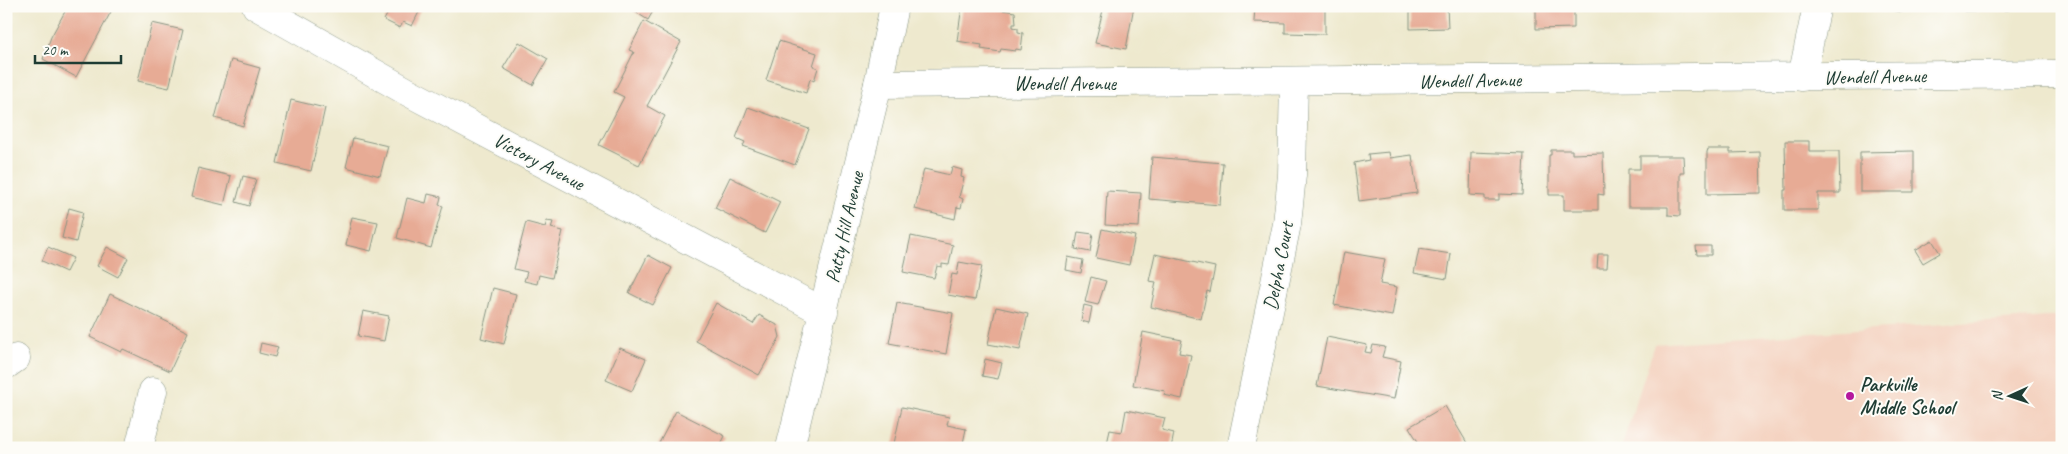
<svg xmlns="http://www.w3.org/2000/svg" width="2068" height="454" font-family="Caveat,sans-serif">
  <rect width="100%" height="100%" fill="#fdfcf7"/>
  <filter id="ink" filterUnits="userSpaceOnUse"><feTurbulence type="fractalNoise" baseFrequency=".02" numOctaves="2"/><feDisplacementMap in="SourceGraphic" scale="10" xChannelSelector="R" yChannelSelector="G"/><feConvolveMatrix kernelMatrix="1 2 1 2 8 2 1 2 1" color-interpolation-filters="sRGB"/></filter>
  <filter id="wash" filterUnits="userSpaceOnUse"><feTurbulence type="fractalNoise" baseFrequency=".0096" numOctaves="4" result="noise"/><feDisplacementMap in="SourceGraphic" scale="20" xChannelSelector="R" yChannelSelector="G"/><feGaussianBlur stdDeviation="1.12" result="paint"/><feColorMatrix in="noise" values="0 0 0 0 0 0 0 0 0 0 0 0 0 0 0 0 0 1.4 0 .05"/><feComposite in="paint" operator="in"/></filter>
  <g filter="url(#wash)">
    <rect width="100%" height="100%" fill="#eee9ce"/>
    <polygon fill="#f4d3c1" points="2062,316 2062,448 1621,448 1655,344"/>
    <g id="blocks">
      <g fill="#e7ab95">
        <polygon points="68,6 114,6 76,77 43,59 51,37"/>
        <polygon points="383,6 422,6 412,26 403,22 400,28 384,20 388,13 381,9"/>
        <polygon points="626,6 656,6 648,20"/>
        <polygon points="962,6 977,6 1015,12 1016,24 1013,24 1013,27 1018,28 1018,32 1023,33 1021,50 1016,49 1015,51 1001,49 1000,52 981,49 982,45 957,41"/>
        <polygon points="1104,6 1134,6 1126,49 1095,43"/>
        <polygon points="1255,6 1325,6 1325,34 1285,33 1285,23 1254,22"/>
        <polygon points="1410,6 1447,6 1448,28 1410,29"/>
        <polygon points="1536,6 1574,6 1574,28 1536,29"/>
        <polygon points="1891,6 1903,6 1902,12 1890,10"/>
        <polygon points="1965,6 2009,6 2009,10 1965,11"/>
        <polygon points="644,21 681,42 647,106 665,116 639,165 599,145 624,97 614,92 634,52 629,50"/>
        <polygon points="152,23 183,30 169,88 138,81"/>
        <polygon points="779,41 817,53 813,66 818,68 814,81 810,79 806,93 766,80"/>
        <polygon points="519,42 548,59 533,85 503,68"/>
        <polygon points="231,60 260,68 243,126 215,118"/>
        <polygon points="291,100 325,108 311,171 277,163"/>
        <polygon points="748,107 809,129 795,165 743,146 745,142 736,138"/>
        <polygon points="353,138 388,146 380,176 346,167"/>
        <polygon points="1785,141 1809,141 1809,151 1839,151 1840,193 1818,193 1818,210 1784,210 1784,190 1786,190"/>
        <polygon points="1708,149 1730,149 1730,153 1760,152 1761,193 1707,194 1707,152"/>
        <polygon points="1551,150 1572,150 1572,154 1603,153 1604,195 1598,194 1598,210 1564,210 1564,195 1549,195 1549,155 1551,155"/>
        <polygon points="1914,151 1914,192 1860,192 1860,152"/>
        <polygon points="1389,152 1390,158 1412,155 1417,193 1359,201 1354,163 1369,160 1368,154"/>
        <polygon points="1471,152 1524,154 1522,195 1499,194 1499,200 1485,200 1485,196 1470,195"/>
        <polygon points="1640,156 1683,156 1684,173 1680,173 1680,216 1668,215 1668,207 1628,207 1628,169 1640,169"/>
        <polygon points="1152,157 1223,163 1220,205 1149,199"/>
        <polygon points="952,167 962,170 961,177 964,178 959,197 963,199 961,208 957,207 955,219 915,209 924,169 950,175"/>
        <polygon points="198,168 231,176 224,205 191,197"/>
        <polygon points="243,176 256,179 249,206 236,202"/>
        <polygon points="730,177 780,202 765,233 715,208"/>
        <polygon points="1107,191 1141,193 1139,227 1105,225"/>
        <polygon points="428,194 441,197 439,205 443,206 431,248 397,238 407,198 426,203"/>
        <polygon points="69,208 83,212 76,242 62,238"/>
        <polygon points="352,217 378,222 371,251 346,245"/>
        <polygon points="547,221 553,222 551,228 563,231 552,278 539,275 537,284 524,281 527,272 514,269 526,222 545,227"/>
        <polygon points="1102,229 1135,236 1129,265 1096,258"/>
        <polygon points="1078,232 1093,234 1090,252 1075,249"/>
        <polygon points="911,236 953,245 949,265 942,264 942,267 937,266 934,278 903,272"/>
        <polygon points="1932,240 1940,253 1923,263 1915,250"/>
        <polygon points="1696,246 1711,246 1711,255 1697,255"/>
        <polygon points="48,247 73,258 66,272 42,261"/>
        <polygon points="107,247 128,258 118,277 97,266"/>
        <polygon points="1419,249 1451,254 1447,279 1414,273"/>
        <polygon points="1344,252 1385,259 1380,284 1397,287 1392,316 1334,305"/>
        <polygon points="1155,254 1215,267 1210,292 1207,291 1201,319 1151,307 1156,282 1149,281"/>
        <polygon points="1598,254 1608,254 1607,268 1597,268"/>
        <polygon points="648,255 672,268 653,305 629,293"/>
        <polygon points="1068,257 1083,260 1081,273 1066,270"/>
        <polygon points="959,262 982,266 975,300 948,295 952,274 957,275"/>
        <polygon points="1091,277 1106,281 1098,305 1085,302"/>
        <polygon points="493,288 516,294 504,344 481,338"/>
        <polygon points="110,294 188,332 170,371 123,349 121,352 90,337"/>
        <polygon points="716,303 753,324 759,315 777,325 780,337 759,375 696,341"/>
        <polygon points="897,303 953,313 946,354 889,343"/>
        <polygon points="1084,305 1092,307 1089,323 1081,321"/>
        <polygon points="996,307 1028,314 1020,350 988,344"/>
        <polygon points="363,311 389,316 384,341 358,336"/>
        <polygon points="1143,332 1182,340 1179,353 1191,355 1182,399 1164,395 1165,391 1133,385"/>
        <polygon points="1327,337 1367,345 1365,352 1371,353 1373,345 1385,347 1382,357 1401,361 1394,399 1317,386"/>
        <polygon points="261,343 278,347 275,357 259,353"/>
        <polygon points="620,348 646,359 632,391 606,380"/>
        <polygon points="985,359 1002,363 998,379 982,376"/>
        <polygon points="1445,406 1470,448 1422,448 1409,427"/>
        <polygon points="902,407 949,417 947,425 966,429 962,448 893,448"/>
        <polygon points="1126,410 1165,418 1162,430 1174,433 1171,448 1106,448 1110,430 1122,432"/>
        <polygon points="676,411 725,436 719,448 657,447"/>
      </g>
    </g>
  </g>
  <g filter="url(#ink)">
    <use href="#blocks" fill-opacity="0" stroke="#869381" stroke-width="1"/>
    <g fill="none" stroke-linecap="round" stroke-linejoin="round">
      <defs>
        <g id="minor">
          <polyline points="256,6 408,92 824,312"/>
          <polyline points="1802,77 1817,6"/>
          <polyline points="878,84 2062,74"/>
          <polyline points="6,365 16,358"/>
          <polyline points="139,448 153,391"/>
          <polyline points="1241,448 1287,224 1292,175 1294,81"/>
        </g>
        <polyline id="major" points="790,448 878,84 894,6"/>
      </defs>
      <use href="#minor" stroke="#869381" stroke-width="29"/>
      <use href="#major" stroke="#869381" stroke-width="29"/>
      <use href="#minor" stroke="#fff" stroke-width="28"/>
      <use href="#major" stroke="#fff" stroke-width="28"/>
    </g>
  </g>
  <circle fill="#b5179e" stroke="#fdfcf7" stroke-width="2" cx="1850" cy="396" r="5"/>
  <g text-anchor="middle" stroke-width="4" stroke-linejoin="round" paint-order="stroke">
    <g font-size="20" fill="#1f3d34" stroke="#fdfcf7">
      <text transform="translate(1875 76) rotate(-1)" y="7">Wendell Avenue</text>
      <text transform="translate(1470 80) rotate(-1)" y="7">Wendell Avenue</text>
      <text x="1065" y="90">Wendell Avenue</text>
      <text transform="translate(539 161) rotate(28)" y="7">Victory Avenue</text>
      <text transform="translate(844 227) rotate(-77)" y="7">Putty Hill Avenue</text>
      <text transform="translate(1278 266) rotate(-79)" y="7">Delpha Court</text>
    </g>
    <g font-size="20" font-weight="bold" fill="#1f3d34" stroke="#fdfcf7" text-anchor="start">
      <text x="1860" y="391">Parkville<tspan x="1860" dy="23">Middle School</tspan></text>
    </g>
  </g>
  <rect width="2068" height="454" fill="none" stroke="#fdfcf7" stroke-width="25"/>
  <g transform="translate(2010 396) rotate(267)" stroke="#fdfcf7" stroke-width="4" paint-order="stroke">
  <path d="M0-4L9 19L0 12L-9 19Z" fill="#1f3d34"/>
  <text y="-8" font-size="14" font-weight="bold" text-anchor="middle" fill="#1f3d34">N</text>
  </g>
  <path d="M35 55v8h86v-8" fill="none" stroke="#1f3d34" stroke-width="2.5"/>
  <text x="42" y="55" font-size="15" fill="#1f3d34" stroke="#fdfcf7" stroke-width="4" paint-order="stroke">20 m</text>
</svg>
